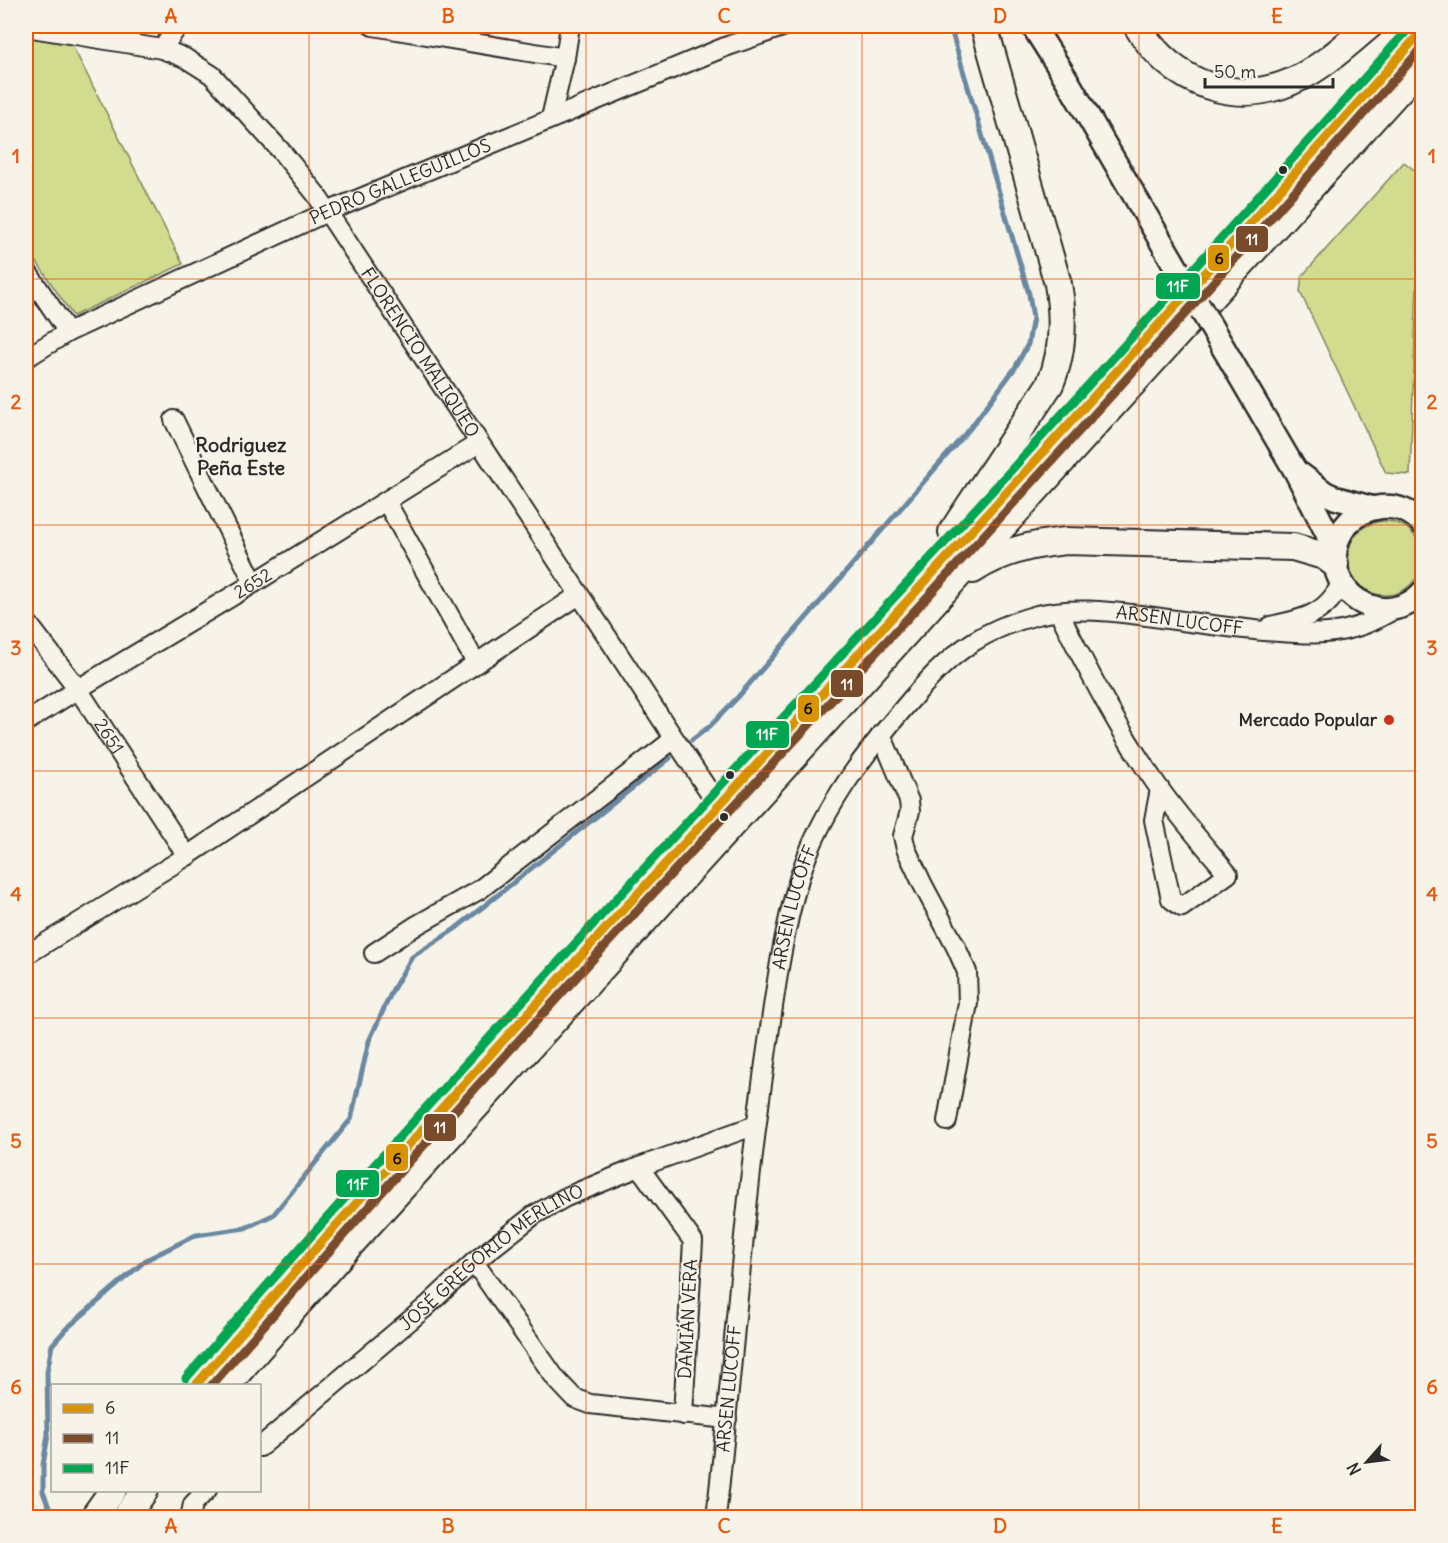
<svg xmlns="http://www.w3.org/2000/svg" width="1448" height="1543" font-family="Delius,sans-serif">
  <rect width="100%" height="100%" fill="#f7f3e8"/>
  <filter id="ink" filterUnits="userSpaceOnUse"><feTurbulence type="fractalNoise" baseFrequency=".0167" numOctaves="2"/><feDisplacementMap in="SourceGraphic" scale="12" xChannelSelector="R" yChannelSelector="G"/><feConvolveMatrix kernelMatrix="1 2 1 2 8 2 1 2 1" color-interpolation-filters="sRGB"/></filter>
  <g filter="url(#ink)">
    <g fill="#d1dc8f" stroke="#7e845d" stroke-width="1.5">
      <polygon points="26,37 72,45 183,264 73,316 26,246"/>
      <polygon points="1404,162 1421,175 1410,475 1386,473 1300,292 1302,276"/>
      <circle cx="1385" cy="558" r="37"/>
    </g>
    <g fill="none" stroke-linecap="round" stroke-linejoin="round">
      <g stroke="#6988a1" stroke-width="5">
        <polyline points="692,740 710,726 738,697 971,427 1015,368 1028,344 1033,318 1029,294 950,26"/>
        <polyline points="50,1510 43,1492 43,1465 48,1435 47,1372 52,1345 66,1329 146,1260 196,1235 245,1228 273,1215 351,1119 369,1041 393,989 412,957 455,929 670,758"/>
      </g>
      <defs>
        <g id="minor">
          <polyline points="373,26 565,58"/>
          <path id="s1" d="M 26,27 L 162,49 L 185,58 L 212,75 L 281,151 L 315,193 L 718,805"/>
          <polyline points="162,49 178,26"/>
          <polyline points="551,118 565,58 570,26"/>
          <polyline points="26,270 68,332"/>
          <path id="s2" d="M 26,358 L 68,332 L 327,212 L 725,47 L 785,26"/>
          <polyline points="174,420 254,583"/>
          <polyline points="386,501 476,663"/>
          <path d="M 1059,612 C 1089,673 1120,733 1159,788 C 1180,818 1205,846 1228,874 L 1182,907 L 1171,899 L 1154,820 L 1160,789"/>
          <path id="s3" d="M 26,621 L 78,689 L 187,856"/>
          <path d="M 1271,626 C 1296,620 1320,617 1335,594 C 1338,590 1340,587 1339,581"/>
          <path id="s4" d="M 26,722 L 78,689 L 254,583 L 479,443"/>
          <polyline points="881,734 909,801 910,811 903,836 906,849 923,885 956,947 967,972 968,1003 947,1121"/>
          <polyline points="374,953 417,925 479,890 674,739"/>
          <polyline points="26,955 187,856 579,595"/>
          <polyline points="639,1167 693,1241 683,1415"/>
          <polyline points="474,1262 556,1379 574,1398 590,1404 727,1419"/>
          <path id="s5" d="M 260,1447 L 427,1306 L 474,1262 L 534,1215 L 566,1197 L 639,1167 L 756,1125"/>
          <polyline points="190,1518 193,1504 207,1490"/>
          <path id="s6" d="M 716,1518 C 733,1366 743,1214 765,1063 C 774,1001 781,939 799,879 C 819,814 860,759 903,709 C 924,684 945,660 973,642 C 992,630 1015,621 1037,615 C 1070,607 1107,611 1140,615 C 1181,621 1223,627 1264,631 C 1294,633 1324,637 1353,628 C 1369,624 1383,616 1397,608"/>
        </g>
        <g id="major">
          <polyline points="1033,26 1067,80 1172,260"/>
          <polyline points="1224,349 1296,472 1327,533 1334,556"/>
          <polyline points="1300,474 1325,493 1336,498 1372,508"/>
          <path d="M 1422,523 C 1412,512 1397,505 1381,507 C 1322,514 1319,594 1376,608 C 1393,612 1411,605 1422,593"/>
        </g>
        <g id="highway">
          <path d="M 1137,26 C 1172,83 1236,110 1299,78 C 1325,65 1347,44 1369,26"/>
          <path d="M 952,532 L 1050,384 C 1064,352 1064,318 1058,284 L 984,26"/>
          <path d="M 973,570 C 1001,551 1033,544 1066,541 L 1293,547 L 1324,556 L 1335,564"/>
          <polyline points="195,1386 268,1302 511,1032 718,805 900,609 1261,212 1422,31"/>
          <polyline points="226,1386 339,1257 1422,65"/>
          <polyline points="93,1518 113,1490"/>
          <polyline points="125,1518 145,1490"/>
        </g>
      </defs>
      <use href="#minor" stroke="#2b2b2b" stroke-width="22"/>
      <use href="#major" stroke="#2b2b2b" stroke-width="27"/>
      <use href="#highway" stroke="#2b2b2b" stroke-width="30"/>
      <use href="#minor" stroke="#f7f3e8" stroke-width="18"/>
      <use href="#major" stroke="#f7f3e8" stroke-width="22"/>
      <use href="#highway" stroke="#f7f3e8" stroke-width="26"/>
      <defs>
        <polyline id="major-bridge" points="1172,260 1224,349"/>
      </defs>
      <use href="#major-bridge" stroke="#2b2b2b" stroke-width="27" stroke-linecap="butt"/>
      <use href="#major-bridge" stroke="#f7f3e8" stroke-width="22"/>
      <defs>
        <path id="bus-1" d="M 195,1386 C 424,1122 663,867 899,610 C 1075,419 1249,225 1422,31"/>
        <path id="bus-2" d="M 211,1386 C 437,1125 672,873 906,620 C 1080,432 1252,240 1422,48"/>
        <path id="bus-3" d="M 186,1378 C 415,1115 652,860 888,604 C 1065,413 1238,220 1411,26"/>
      </defs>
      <use href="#bus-1" stroke="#f7f3e8" stroke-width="14"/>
      <use href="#bus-2" stroke="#f7f3e8" stroke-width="14"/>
      <use href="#bus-3" stroke="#f7f3e8" stroke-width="14"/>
      <use href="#bus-1" stroke="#d89406" stroke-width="9"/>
      <use href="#bus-2" stroke="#7a4b2a" stroke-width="9"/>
      <use href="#bus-3" stroke="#00a651" stroke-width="9"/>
    </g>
  </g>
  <path fill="none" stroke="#e8590c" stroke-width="1.5" stroke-opacity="0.55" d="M 309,26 L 309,1518M 586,26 L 586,1518M 862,26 L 862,1518M 1139,26 L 1139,1518M 26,279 L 1422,279M 26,525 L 1422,525M 26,771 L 1422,771M 26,1018 L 1422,1018M 26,1264 L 1422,1264"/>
  <g fill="#2b2b2b" stroke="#f7f3e8" stroke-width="2">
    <circle cx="1283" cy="170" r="5"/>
    <circle cx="730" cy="775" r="5"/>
    <circle cx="724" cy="817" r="5"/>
  </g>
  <circle fill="#c8321e" stroke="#f7f3e8" stroke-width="2" cx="1389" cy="720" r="6"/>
  <g text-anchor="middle" stroke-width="4.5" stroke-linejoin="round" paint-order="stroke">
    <g font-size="18" fill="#2b2b2b" stroke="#f7f3e8">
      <text dy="6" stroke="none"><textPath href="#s2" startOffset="414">PEDRO GALLEGUILLOS</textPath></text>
      <text dy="6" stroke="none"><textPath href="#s1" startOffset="542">FLORENCIO MALIQUEO</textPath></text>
      <text dy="6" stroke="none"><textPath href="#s4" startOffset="266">2652</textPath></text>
      <text dy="6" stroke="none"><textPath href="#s6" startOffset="1156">ARSEN LUCOFF</textPath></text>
      <text dy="6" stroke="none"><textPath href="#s3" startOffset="142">2651</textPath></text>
      <text dy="6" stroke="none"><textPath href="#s6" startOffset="616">ARSEN LUCOFF</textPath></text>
      <text dy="6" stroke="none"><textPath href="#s5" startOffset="300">JOSÉ GREGORIO MERLINO</textPath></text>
      <text transform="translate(688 1319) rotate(-87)" y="6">DAMIÁN VERA</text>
      <text dy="6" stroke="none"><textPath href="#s6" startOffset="130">ARSEN LUCOFF</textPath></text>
    </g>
    <g font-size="18" font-weight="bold" fill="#2b2b2b" stroke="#f7f3e8" text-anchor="end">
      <text x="1377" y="726">Mercado Popular</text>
    </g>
    <g font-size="20" font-weight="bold" fill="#2b2b2b" stroke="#f7f3e8">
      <text x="241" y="452">Rodriguez<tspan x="241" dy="23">Peña Este</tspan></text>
    </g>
  </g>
  <g stroke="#f7f3e8" stroke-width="2">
    <rect x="1235" y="225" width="34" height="28" rx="6" fill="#7a4b2a"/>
    <rect x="1207" y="244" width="23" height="28" rx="6" fill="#d89406"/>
    <rect x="1155" y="272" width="46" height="28" rx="6" fill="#00a651"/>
    <rect x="830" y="669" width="34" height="29" rx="6" fill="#7a4b2a"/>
    <rect x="797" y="694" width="23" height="29" rx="6" fill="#d89406"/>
    <rect x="745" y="720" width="45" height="29" rx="6" fill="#00a651"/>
    <rect x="423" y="1113" width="34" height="29" rx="6" fill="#7a4b2a"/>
    <rect x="385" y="1143" width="24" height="29" rx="6" fill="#d89406"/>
    <rect x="335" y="1169" width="45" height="29" rx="6" fill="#00a651"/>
  </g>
  <g font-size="16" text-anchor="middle" font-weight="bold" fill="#fff">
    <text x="1252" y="245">11</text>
    <text x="1178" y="292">11F</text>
    <text x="847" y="690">11</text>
    <text x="767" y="740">11F</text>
    <text x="440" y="1133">11</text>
    <text x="358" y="1190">11F</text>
  </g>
  <g font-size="16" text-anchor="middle" font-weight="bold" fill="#111">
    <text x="1219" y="264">6</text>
    <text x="808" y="714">6</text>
    <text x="397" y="1164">6</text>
  </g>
  <rect width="1448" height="1543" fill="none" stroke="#f7f3e8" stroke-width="66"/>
  <rect x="51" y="1384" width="210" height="108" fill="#f7f3e8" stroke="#a5a39c" stroke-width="1.5"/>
  <rect x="63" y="1404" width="30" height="9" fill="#d89406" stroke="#a5a39c" stroke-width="1.5"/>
  <text x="105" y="1414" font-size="18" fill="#2b2b2b">6</text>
  <rect x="63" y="1434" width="30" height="9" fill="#7a4b2a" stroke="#a5a39c" stroke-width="1.5"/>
  <text x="105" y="1444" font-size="18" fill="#2b2b2b">11</text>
  <rect x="63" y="1464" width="30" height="9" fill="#00a651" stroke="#a5a39c" stroke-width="1.5"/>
  <text x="105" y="1474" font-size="18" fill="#2b2b2b">11F</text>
  <g transform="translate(1367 1462) rotate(242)" stroke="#f7f3e8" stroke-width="4.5" paint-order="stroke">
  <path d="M0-4.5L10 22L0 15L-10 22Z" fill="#2b2b2b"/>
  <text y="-9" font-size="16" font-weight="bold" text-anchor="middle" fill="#2b2b2b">N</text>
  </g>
  <path d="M1205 78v9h128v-9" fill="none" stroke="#2b2b2b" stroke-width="3"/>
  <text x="1214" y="78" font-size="18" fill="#2b2b2b" stroke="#f7f3e8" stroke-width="4.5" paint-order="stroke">50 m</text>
  <rect x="33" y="33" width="1382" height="1477" fill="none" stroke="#e8590c" stroke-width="2"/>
  <g font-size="20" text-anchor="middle" font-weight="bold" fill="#e8590c">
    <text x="171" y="23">A</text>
    <text x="448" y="23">B</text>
    <text x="724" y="23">C</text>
    <text x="1000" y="23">D</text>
    <text x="1277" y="23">E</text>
    <text x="16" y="163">1</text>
    <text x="1432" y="163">1</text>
    <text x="16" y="409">2</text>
    <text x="1432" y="409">2</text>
    <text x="16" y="655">3</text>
    <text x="1432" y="655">3</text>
    <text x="16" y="901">4</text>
    <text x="1432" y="901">4</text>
    <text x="16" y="1148">5</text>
    <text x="1432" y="1148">5</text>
    <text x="16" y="1394">6</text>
    <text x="1432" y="1394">6</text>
    <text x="171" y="1533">A</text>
    <text x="448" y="1533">B</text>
    <text x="724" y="1533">C</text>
    <text x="1000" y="1533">D</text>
    <text x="1277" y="1533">E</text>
  </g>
</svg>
